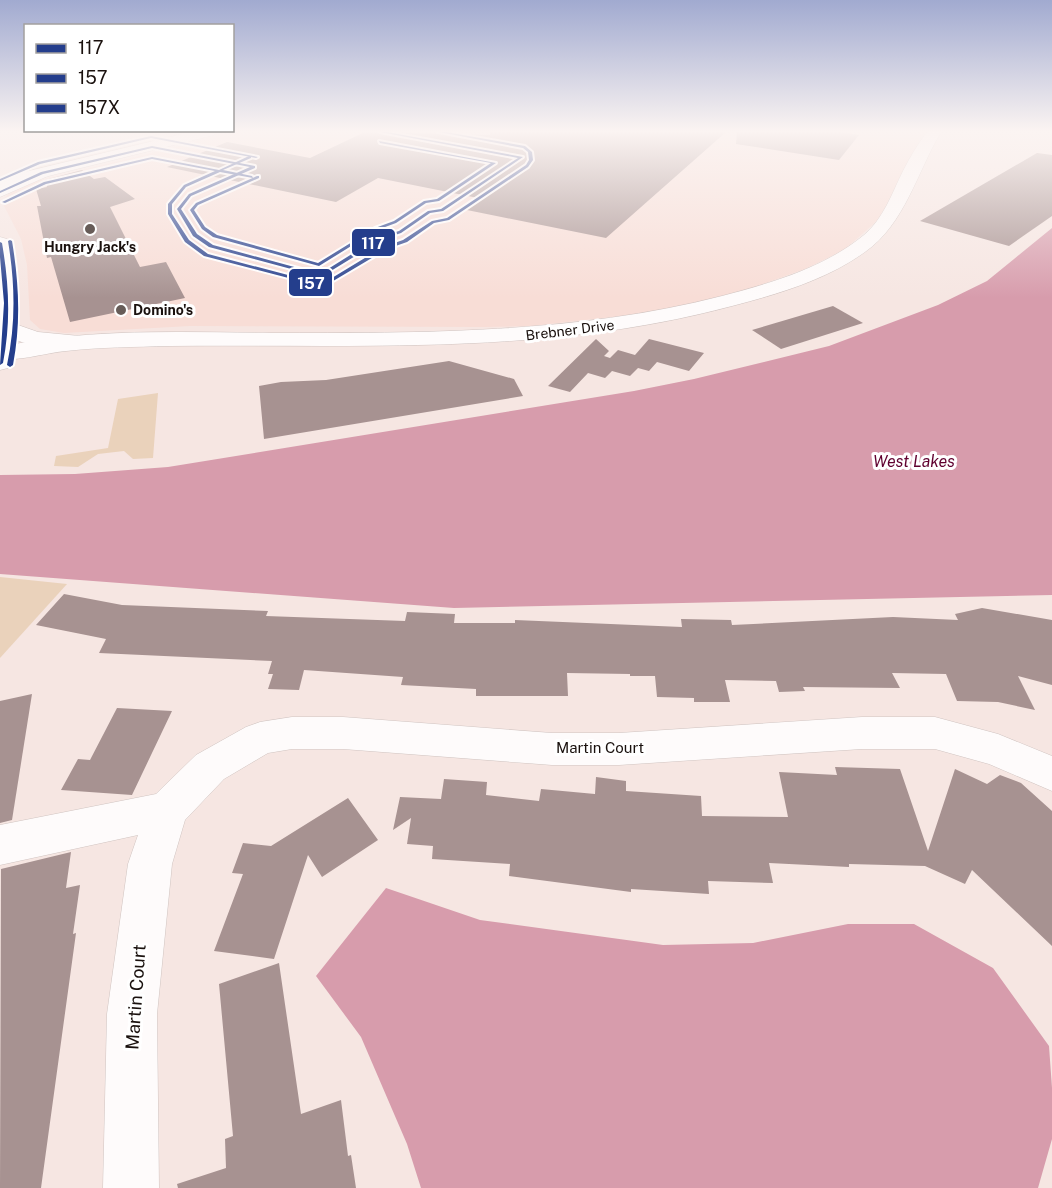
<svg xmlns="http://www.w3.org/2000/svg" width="1052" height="1188" font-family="'Public Sans',sans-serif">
  <rect width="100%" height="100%" fill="#f6e6e2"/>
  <polygon fill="#f8ddd6" points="226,132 926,132 917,154 878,220 844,250 805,269 735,294 706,302 630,315 531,326 484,327 190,326 64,333 40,329 30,320 27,265 21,239 2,202 9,193 32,182 180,146"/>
  <g fill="#ead2bb">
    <polygon points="158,393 153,458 133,459 124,451 98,454 78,467 54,466 56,456 108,448 118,399"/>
    <polygon points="0,577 67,584 0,658"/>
  </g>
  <g fill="#d79cac">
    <polygon points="1052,228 1052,595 454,608 0,574 0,475 75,474 168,467 634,391 694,379 829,346 938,305 987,281"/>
    <polygon points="386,888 480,920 663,945 753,943 848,924 914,924 993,968 1049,1046 1052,1088 1052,1139 1038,1188 421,1188 407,1144 361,1037 316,976"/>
  </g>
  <g fill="#a79291">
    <polygon points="365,132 490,135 491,132 726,132 606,238 462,209 478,198 378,178 336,202 167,167 227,142 310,158"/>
    <polygon points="737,132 840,132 859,135 839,160 736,144"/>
    <polygon points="1037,153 1052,155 1052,216 1009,246 920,221"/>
    <polygon points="82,170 94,179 105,177 135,199 110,207 140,267 166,262 185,298 70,322 51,257 47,258 37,206 41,206 36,189 47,187 45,180"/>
    <polygon points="833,306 863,323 781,349 752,330"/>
    <polygon points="596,339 609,351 604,356 610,358 618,350 635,355 649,339 704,353 689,371 657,362 649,371 638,368 630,376 612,371 605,378 588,373 570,392 548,386"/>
    <polygon points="449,361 514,379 523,396 264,439 259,386 281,382 326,380"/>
    <polygon points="64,594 122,605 268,611 266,616 405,621 407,612 455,614 454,623 515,623 515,620 682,627 681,619 731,620 732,625 893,617 958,620 955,614 982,608 1052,620 1052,685 1018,676 1035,710 998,702 957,701 946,674 892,673 900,688 803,687 805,691 779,692 776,681 725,680 730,702 694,702 694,698 657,697 655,676 630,676 630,674 567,673 568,696 476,696 476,689 401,685 403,677 304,670 299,690 268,689 273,674 268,674 272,661 99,653 106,639 36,625"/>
    <polygon points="32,694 12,820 0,823 0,701"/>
    <polygon points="117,708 172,711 132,795 61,790 78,759 90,760"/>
    <polygon points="835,767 900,769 928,851 955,769 987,784 1000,775 1021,783 1052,811 1052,946 972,870 965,884 925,866 849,864 849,867 769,863 773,883 708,881 709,894 631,889 631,892 509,876 510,864 432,859 433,846 407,844 411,818 393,830 400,797 441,799 444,779 487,782 486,795 539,801 541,789 595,794 596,777 626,781 626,791 701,796 702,816 788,817 779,772 837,775"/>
    <polygon points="348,798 378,840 322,877 308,855 274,959 214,951 243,874 232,873 243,843 271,846"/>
    <polygon points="71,852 66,888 80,885 73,934 76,933 41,1188 0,1188 1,869"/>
    <polygon points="279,963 301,1114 341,1100 348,1156 351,1155 356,1188 178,1188 177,1184 226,1168 225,1139 233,1136 219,984"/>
  </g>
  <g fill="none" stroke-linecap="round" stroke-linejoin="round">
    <defs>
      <g id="minor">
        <polygon points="191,132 216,132 214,135 0,188 0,178"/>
        <path d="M 927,132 L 941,132 C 917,172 905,224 865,252 C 826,280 778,294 732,306 C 545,356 361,344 169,346 C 135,347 100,347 66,351 C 45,353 21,361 0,359 L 0,347 C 88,328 181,332 271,333 C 422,333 574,334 722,296 C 771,283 824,268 864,235 C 884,218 892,193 903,171 C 910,157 918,144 927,132 Z"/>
        <polygon points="292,717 343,717 552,733 619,733 862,717 935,717 998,734 1052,756 1052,791 989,764 935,749 862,749 619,765 552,765 343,749 292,749 268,753 224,779 185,820 172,864 157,1014 159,1188 103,1188 107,1014 128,864 138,835 0,865 0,825 156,794 196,755 246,727 260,722"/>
      </g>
      <g id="major">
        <polygon points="42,168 48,170 50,173 48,176 0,197 0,186"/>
        <path d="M 0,237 L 7,239 L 10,243 L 17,288 L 18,325 L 38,332 L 90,337 L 94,342 L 90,347 C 68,352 37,348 16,340 L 12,363 L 8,368 L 0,370 Z"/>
      </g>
    </defs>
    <use href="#minor" stroke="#d0c4c1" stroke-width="1"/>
    <use href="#major" stroke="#d0c4c1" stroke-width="1"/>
    <use href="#minor" fill="#fefbfb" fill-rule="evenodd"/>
    <use href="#major" fill="#fefbfb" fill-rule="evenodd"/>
    <defs>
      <g id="bus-1">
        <polygon points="380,132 387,132 523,157 443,211 430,213 401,233 383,239 321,277 209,247 193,236 177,209 189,194 250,167 152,148 43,174 0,193 0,191 41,172 152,146 255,166 255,168 191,196 181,209 197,234 213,245 320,274 379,237 399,231 428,211 441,209 518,158"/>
        <path d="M 0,242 L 2,243 C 9,284 11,322 3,363 L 0,365 L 4,303 L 0,257 Z"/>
      </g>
      <polygon id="bus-2" points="439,132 446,132 525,146 532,152 533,160 528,167 449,220 434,223 407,242 387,249 323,287 204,256 185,242 168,214 168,204 184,185 215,171 152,159 46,184 5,203 2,202 44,182 152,157 219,170 249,156 251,156 251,158 223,170 252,176 253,178 220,172 186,187 172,204 172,214 189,240 208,254 322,284 383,247 403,240 432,221 447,218 526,165 529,160 528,152 523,148"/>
      <g id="bus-3">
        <polygon points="151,136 258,157 256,158 151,138 40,164 0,181 0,179 38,162"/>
        <polygon points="379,141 496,163 439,201 426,203 396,223 377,230 319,266 213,237 202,229 190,210 196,203 257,176 259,176 259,178 198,205 194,210 205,227 217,235 318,263 375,228 394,221 424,201 437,199 491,163 380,143"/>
        <path d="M 10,240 L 12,241 C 19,283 21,323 13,365 L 10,367 L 7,365 C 16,323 15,283 8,241 Z"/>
      </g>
    </defs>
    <use href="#bus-1" stroke="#fff" stroke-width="4"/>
    <use href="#bus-2" stroke="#fff" stroke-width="4"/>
    <use href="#bus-3" stroke="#fff" stroke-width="4"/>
    <use href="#bus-1" fill="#243e8c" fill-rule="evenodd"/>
    <use href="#bus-2" fill="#243e8c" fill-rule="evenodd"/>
    <use href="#bus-3" fill="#243e8c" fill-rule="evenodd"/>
  </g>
  <linearGradient id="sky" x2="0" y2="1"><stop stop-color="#a1aad0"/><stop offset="0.44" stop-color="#fbf4f2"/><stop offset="1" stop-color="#fbf4f2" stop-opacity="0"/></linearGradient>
  <rect width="1052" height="298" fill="url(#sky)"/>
  <g fill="#675c58" stroke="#fff" stroke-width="2">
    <circle cx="90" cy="229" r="6"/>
    <circle cx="121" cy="310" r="6"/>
  </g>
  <g text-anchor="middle" stroke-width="6" stroke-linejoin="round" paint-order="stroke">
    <g font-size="14" font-weight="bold" fill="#1a110e" stroke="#fff">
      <text x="90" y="252">Hungry Jack's</text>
      <text x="133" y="315" text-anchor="start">Domino's</text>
    </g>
    <g font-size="14" fill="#1a110e" stroke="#fff">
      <text transform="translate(570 330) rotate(-7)" y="5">Brebner Drive</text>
    </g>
    <g font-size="15" fill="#1a110e" stroke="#fff">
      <text x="600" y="753">Martin Court</text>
    </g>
    <g font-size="16" font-style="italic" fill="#60002f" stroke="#fff">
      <text x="914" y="467">West Lakes</text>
    </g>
    <g font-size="18" fill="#1a110e" stroke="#fff">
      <text transform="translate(136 997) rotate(-86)" y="6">Martin Court</text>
    </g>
  </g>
  <g stroke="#fff" stroke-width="2">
    <rect x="351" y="228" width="45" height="29" rx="6" fill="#243e8c"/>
    <rect x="288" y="268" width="45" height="29" rx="6" fill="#243e8c"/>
  </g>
  <g font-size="16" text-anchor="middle" font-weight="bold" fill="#fff">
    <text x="373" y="249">117</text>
    <text x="311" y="289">157</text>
  </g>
  <rect x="24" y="24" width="210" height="108" fill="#ffffff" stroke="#a3a09f" stroke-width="1.5"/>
  <rect x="36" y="44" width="30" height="9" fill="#243e8c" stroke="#a3a09f" stroke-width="1.5"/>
  <text x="78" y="54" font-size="18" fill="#1a110e">117</text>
  <rect x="36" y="74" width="30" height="9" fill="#243e8c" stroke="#a3a09f" stroke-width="1.5"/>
  <text x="78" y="84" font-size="18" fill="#1a110e">157</text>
  <rect x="36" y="104" width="30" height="9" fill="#243e8c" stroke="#a3a09f" stroke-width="1.5"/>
  <text x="78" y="114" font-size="18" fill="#1a110e">157X</text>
</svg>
